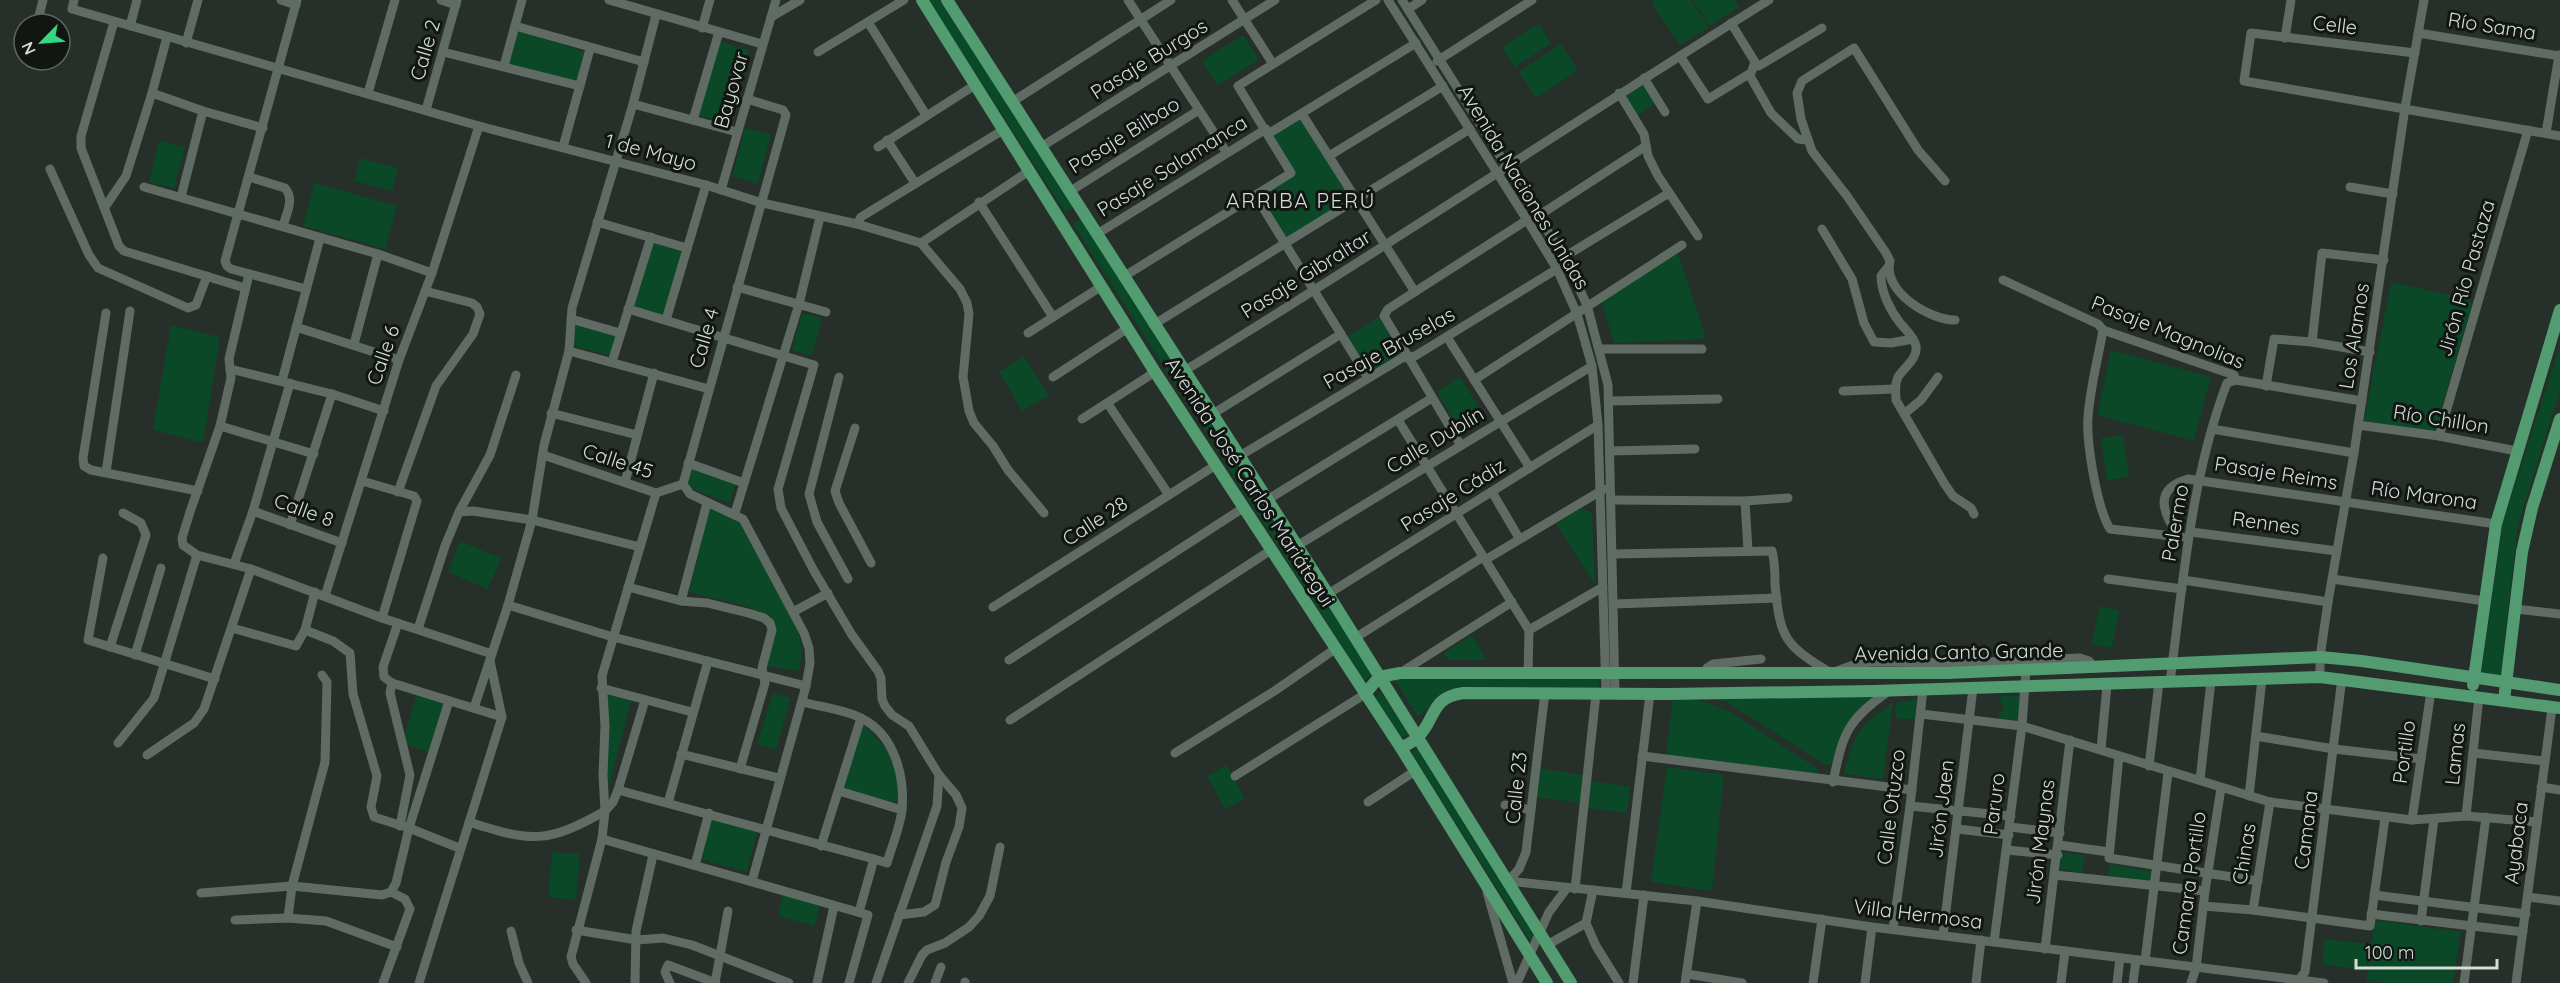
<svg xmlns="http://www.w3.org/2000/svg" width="2560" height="983" font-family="Quicksand,sans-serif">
  <rect width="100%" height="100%" fill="#262f29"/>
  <g fill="#0a4828">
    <polygon points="928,0 940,0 1074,207 1065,212"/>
    <polygon points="1654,0 1691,0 1709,27 1680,45 1651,2"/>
    <polygon points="1693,0 1734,0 1739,7 1710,26"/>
    <polygon points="1539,23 1551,44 1515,67 1502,47"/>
    <polygon points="518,31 586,52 578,81 509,64"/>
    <polygon points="1243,35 1259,60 1217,85 1202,61"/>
    <polygon points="719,41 749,50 729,124 698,115"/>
    <polygon points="1561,44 1578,70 1536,98 1519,72"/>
    <polygon points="1644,85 1656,103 1636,116 1624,97"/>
    <polygon points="1301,117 1354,197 1283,240 1257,196 1293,173 1271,134"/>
    <polygon points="745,128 771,134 758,184 732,176"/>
    <polygon points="159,141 185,147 174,188 149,182"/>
    <polygon points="360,158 398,168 392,191 354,181"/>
    <polygon points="314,183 397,206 385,249 303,226"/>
    <polygon points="1081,219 1375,672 1364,681 1073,224"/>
    <polygon points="651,241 683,250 664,317 631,308"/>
    <polygon points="1678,252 1706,339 1614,343 1601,299"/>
    <polygon points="2391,282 2468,299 2472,304 2435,431 2364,421"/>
    <polygon points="802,313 822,319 812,356 792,350"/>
    <polygon points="1379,317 1403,357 1370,376 1346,338"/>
    <polygon points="576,324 618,335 609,355 572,346"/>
    <polygon points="171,325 220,337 203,443 153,430"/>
    <polygon points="2560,346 2560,391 2518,525 2500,678 2481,676 2503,522"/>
    <polygon points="2111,350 2211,377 2194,441 2097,415"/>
    <polygon points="1024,356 1049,396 1022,411 999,372"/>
    <polygon points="1460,377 1486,418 1462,433 1437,392"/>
    <polygon points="2123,435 2129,477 2107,480 2101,438"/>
    <polygon points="691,466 736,482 730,503 690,488 686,481"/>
    <polygon points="1581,508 1592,512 1595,585 1556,524"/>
    <polygon points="710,509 721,510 738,519 798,629 802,652 799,671 765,666 775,625 772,617 749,607 689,592"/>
    <polygon points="460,541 501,558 488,589 448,572"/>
    <polygon points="2099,606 2119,610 2112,648 2092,645"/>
    <polygon points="1472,635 1487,660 1448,660 1444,653"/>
    <polygon points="1394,679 1600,679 1599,688 1449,689 1418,717"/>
    <polygon points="602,684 633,693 607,794"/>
    <polygon points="1381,692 1407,730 1408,734 1404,737 1399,736 1375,698"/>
    <polygon points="773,693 791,698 776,750 757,744"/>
    <polygon points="1883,693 1837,746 1831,765 1826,765 1715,695"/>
    <polygon points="416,695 444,703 428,752 405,744 404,738"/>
    <polygon points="1673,696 1709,703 1732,713 1817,768 1817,774 1666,755"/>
    <polygon points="2001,696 2020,696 2018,720 1998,718 1999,712 2003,710 2003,705 2000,703"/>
    <polygon points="1917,699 1915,720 1895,718 1896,703"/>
    <path d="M 1893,703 L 1883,779 L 1844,774 C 1855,732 1857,728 1893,703 Z"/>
    <path d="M 861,723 C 894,754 895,758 900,803 L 841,791 Z"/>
    <polygon points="1416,748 1420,750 1535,931 1531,942 1412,754"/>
    <polygon points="1227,765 1245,799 1225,809 1207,776"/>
    <polygon points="1667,767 1724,775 1712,891 1651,882"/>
    <polygon points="1537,768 1584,775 1581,803 1534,797"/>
    <polygon points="1591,781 1630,787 1627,813 1588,808"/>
    <polygon points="711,816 758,828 747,872 700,859"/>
    <polygon points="552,852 580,854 576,900 548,897"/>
    <polygon points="2062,852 2085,855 2082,873 2060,869"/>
    <polygon points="2110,864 2151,871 2151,881 2108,876"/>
    <polygon points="783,895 820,906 814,926 778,916"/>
    <polygon points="2375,920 2461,932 2453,983 2389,983 2366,980"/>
    <polygon points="2325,939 2369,944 2366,971 2322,964"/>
  </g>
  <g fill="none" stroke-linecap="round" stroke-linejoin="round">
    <g stroke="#606b63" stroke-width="9">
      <polyline points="74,0 72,9 479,126 706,185 762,203 857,224 921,243 960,289 967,303 969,314 963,377 969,411 974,423 993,446 1008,470 1044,513"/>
      <polyline points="281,0 296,5"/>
      <polyline points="297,0 225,261 227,266 231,269 306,289"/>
      <polyline points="441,0 456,5"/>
      <polyline points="609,0 762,44"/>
      <polyline points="1128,0 1227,153"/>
      <polyline points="1232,0 1273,64"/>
      <polyline points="1388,0 1527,220 1557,269 1577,314 1592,366 1598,425 1606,694"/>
      <polyline points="1402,0 1564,257 1587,305 1608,385 1615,693"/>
      <polyline points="1408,9 1422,0"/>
      <polyline points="771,17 800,0"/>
      <polyline points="114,22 81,136 81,148 119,246 124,251 245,288"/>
      <polyline points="868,22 926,115"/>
      <polyline points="1731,23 1755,62 1750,76 1771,113 1798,139 1807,140"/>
      <polyline points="37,24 43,0"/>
      <polyline points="130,26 137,0"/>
      <polyline points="515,26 644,62"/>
      <polyline points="702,28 710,0"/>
      <polyline points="2418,33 2560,56"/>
      <polyline points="167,37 152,93 203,111 263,128"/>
      <polyline points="2285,38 2291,0"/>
      <polyline points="186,43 198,0"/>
      <polyline points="443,52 580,86"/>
      <polyline points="818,52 904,0"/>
      <polyline points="2415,53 2251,33 2244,81 2560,136"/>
      <polyline points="1680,56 1708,99 1749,74"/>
      <polyline points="1437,61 1532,0"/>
      <polyline points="504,66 522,0"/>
      <polyline points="1754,66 1759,66 1822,28"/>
      <polyline points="1644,78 1665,112"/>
      <polyline points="368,93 395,0"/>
      <polyline points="1619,93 1644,134 1648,156 1658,176 1698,236"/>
      <polyline points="1012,102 1171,0"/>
      <polyline points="633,104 737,132"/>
      <polyline points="426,110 457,0"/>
      <polyline points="1302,114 1415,292"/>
      <polyline points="693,120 719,32"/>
      <polyline points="2546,133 2559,55"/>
      <polyline points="1268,134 1416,43"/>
      <polyline points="887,140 915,183"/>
      <polyline points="563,147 590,49"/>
      <polyline points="878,147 975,85"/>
      <polyline points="1041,147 1275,0"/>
      <polyline points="1329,156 1443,86"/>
      <polyline points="50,169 89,255 98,268 188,308 196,305 207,276"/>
      <path d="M 249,177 L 285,188 C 295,199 286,214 283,226"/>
      <path d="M 1945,181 L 1918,150 L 1854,48 L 1802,81 L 1797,93 L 1801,119 L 1812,151 L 1847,196 L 1886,253 L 1890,261 C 1882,291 1929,320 1955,320"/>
      <polyline points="144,187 378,254 432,273"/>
      <polyline points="2350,187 2393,194"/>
      <polyline points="721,190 776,0"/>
      <polyline points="1069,192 1199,110"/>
      <polyline points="1255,195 1368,378"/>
      <polyline points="181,197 203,111"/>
      <polyline points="979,202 1053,317"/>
      <polyline points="105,207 126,176 152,93"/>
      <polyline points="1538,216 1646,146"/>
      <polyline points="597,222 687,248"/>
      <polyline points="857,224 861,217 1003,130"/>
      <polyline points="1822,229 1852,279 1864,323 1874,342 1891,343 1913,339"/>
      <polyline points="1097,234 1266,129"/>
      <polyline points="921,243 1029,171"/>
      <polyline points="1564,257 1669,193"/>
      <path d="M 1888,267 L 1881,276 C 1881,292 1890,310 1900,323 C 1905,329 1914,337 1916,346 C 1918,359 1904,367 1898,377 C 1894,385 1896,393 1896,400 L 1944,483 L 1953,496 L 1971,508 L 1974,514"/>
      <polyline points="249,274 229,359 231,378 220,426 190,512 182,538 183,545 197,555 251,569 382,618 492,654"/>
      <polyline points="1123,277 1291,173 1238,86 1376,0"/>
      <polyline points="2003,280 2098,324 2103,330 2234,375 2236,380 2362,401"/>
      <polyline points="737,287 826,312"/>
      <polyline points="628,309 814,365 778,489 781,508 814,571 852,635 878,671 881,678 882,699 885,706 892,715 909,726 939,775 956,795 962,808 959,827 946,862 935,905 924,912 899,915"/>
      <polyline points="106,313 83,458 84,466 91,470 198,491"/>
      <polyline points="571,319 620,333"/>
      <polyline points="666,320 706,185"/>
      <polyline points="1153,325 1470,129"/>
      <polyline points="296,327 399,360"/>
      <path d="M 2103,330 C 2098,359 2090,388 2088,417 C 2086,442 2097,508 2110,529 L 2182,537"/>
      <polyline points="1028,333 1102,286"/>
      <polyline points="1447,337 1530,468"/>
      <polyline points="2312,342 2322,253 2384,260"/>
      <polyline points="354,344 378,254"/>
      <polyline points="1600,349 1702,349"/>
      <polyline points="569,351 709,389"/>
      <polyline points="612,362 651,237"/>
      <polyline points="230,369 332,394 384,411"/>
      <path d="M 1184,371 C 1381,251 1573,122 1769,0"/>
      <polyline points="839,377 809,494 817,522 848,579"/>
      <polyline points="1053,377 1128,328"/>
      <polyline points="1474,380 1682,245"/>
      <polyline points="282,381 320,238"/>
      <polyline points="2266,386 2274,339 2312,342 2370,352"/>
      <polyline points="1843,391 1895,389"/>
      <polyline points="1609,401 1718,399"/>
      <polyline points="1108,404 1169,495"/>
      <polyline points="551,413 637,435"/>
      <polyline points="1904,414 1921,400 1938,377"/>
      <polyline points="1211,415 1341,334"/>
      <polyline points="1082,419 1155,372"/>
      <polyline points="1398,420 1529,630"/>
      <polyline points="2358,425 2439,436 2517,451"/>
      <polyline points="220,426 314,454"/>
      <polyline points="855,428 835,491 839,503 871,563"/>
      <polyline points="2212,429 2354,453"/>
      <polyline points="2439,436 2528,130"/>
      <polyline points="1460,444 1384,316 1388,309 1527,220"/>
      <polyline points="1610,451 1695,449"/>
      <polyline points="543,455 656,493 683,484"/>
      <polyline points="1238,457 1402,358 1415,356 1557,269"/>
      <polyline points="688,463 744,483"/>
      <polyline points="106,472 130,311"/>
      <polyline points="362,481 414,496 417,501 382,618"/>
      <polyline points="625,482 654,373"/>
      <polyline points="683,484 690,494 743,519 804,633 809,648 810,663 806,686 752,881"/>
      <polyline points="683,484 786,115 783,110 747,99"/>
      <polyline points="398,492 436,386 473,334 480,314 477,307 472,303 425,291"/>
      <polyline points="1492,492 1519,538"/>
      <polyline points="1267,500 1432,398"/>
      <polyline points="1611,500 1745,501 1788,498"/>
      <polyline points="1745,501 1748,550"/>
      <polyline points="253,511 342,543"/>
      <polyline points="459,512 473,511 532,520 640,547"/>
      <polyline points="735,513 799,304 820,217"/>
      <polyline points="290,525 332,394"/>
      <polyline points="2191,532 2337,551"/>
      <path d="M 2180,537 C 2163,515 2152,489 2188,479 L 2496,524"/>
      <path d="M 1297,546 C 1395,485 1494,426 1592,366"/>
      <path d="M 1613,554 L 1772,551 C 1775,561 1775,573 1775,584 C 1780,638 1784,645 1831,673 L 1856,664 L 1871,662 L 1965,663 L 2080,658 L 2089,661 L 2095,668"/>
      <polyline points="103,558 88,640 215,679"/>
      <polyline points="1485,560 1604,489"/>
      <polyline points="234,564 253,511 290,383"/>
      <polyline points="2108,579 2182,589"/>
      <polyline points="2332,579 2485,601"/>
      <polyline points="2183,580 2328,602"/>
      <polyline points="628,587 681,601 707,603 748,613 764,618 770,623 772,630 762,668 765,683 740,769"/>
      <polyline points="1328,594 1598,425"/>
      <polyline points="325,596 399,360 432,273 479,126"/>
      <polyline points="681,601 707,503"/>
      <polyline points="1615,604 1777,598"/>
      <polyline points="508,605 613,637 806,686"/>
      <polyline points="993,607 1216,465"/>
      <polyline points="2516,609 2560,614"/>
      <polyline points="793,612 828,593"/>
      <polyline points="398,623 383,667 384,677 392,683 502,717"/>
      <polyline points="232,628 296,646 305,630 315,592"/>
      <polyline points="418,629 445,546 459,512 490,455 516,375"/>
      <polyline points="305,630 333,641 350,653 353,694 377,776 371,807 374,817 409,828 459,848"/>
      <polyline points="1529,630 1603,587"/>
      <polyline points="1355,638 1483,557"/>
      <polyline points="110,647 146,535 141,523 123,513"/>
      <polyline points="135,655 161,568"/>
      <polyline points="1009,660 1243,508"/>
      <polyline points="1400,673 1512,602"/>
      <polyline points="1528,674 1529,630"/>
      <polyline points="1705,674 1707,668 1713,664 1761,659"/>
      <polyline points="2320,677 2320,657 2328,602 2354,453 2405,108 2424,0"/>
      <path d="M 2170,682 C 2183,583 2191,477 2227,383 L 2236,380"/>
      <polyline points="392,683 390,693 410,775 400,826"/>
      <polyline points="601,688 692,712"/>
      <path d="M 802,702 C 821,707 843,709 861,718 C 894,734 905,775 902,810 C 900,827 892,846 887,863 L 874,859 L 859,912"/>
      <polyline points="474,708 508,605 532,520 544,445 569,351 572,308 633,104 656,15"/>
      <polyline points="1921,714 2022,726 2270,802 2412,820 2466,816 2537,822"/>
      <polyline points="1010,720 1271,550"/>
      <polyline points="2256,736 2334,749 2421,759"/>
      <polyline points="118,743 154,698 197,555"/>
      <polyline points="2101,749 2107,685"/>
      <polyline points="1175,753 1276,690 1335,649"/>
      <polyline points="2473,753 2545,761"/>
      <polyline points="681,754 779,778"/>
      <polyline points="147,755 194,723 204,709 251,569"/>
      <polyline points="1642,756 1912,790"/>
      <polyline points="2119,756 2109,858 2258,881"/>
      <polyline points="2149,766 2159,682"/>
      <polyline points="1235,776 1365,694"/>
      <polyline points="2200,780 2211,681"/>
      <path d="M 1833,782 C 1843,733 1847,720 1889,691"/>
      <polyline points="2541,787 2560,790"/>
      <polyline points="618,790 874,859"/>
      <polyline points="839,791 902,810"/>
      <polyline points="2249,796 2262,679"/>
      <polyline points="1368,802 1415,771"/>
      <polyline points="668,803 708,661"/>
      <polyline points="1505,805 1531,810"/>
      <polyline points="1910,806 2011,816"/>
      <polyline points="2466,816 2479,697"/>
      <polyline points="2412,820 2431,691"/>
      <path d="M 469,822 C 531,842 547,844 605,811 L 603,775 L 605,726 L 602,676 L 656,493"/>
      <polyline points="2010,827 2060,833"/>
      <polyline points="1957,829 2009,835"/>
      <polyline points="602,839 868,915 849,983"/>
      <polyline points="2059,845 2109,852"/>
      <polyline points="821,846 861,718"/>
      <polyline points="2007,850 2058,855"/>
      <polyline points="695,865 709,813"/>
      <polyline points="2055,875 2205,891"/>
      <polyline points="1508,881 1697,901 1872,927 2324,983"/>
      <polyline points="1508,881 1519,869 1526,852 1545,692"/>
      <polyline points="1575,889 1596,694"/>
      <polyline points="1593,890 1586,923 1596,946 1619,983"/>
      <polyline points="1487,892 1513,983"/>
      <polyline points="201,893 292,886 382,895 391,892 396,883 409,828 449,701"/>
      <polyline points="1626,893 1650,694"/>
      <polyline points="2374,895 2526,914"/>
      <polyline points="2528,897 2560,901"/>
      <polyline points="2203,906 2253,910 2370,926 2385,818"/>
      <polyline points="2253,910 2270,802"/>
      <polyline points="2371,914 2523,932"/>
      <polyline points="288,918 292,886 325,762 327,682 322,675"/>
      <polyline points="235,920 288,918 326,921 397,947"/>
      <polyline points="2421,921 2434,819"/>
      <polyline points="1893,929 1910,806 1923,689"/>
      <polyline points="576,930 637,940 663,938 692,945 789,983"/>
      <polyline points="511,931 519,963 528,983"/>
      <polyline points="1943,935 1973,688"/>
      <polyline points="1994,942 2022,726 2026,671"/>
      <polyline points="1547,945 1586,923"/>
      <polyline points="2045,949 2070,740"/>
      <polyline points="2145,961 2168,773"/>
      <polyline points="1687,974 1742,983"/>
      <polyline points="383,983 410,909 405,899 391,892"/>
      <polyline points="419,983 502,717 490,661"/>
      <polyline points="586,983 573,964 571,957 602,839 605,811 613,802 618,790 645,700"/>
      <polyline points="635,983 636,931 653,855"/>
      <polyline points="670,983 665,972 668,965 716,983"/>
      <polyline points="715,983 728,911"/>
      <polyline points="817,983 834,906"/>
      <polyline points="876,983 937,806 939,775"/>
      <polyline points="908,983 922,955 927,950 945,943 969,927 979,916 990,896 1000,847"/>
      <polyline points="935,983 941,967"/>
      <polyline points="965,983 965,982"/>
      <polyline points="1517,983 1549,912 1567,888"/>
      <polyline points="1633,983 1644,895"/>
      <polyline points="1685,983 1697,901"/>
      <polyline points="1813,983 1822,919"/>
      <polyline points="1865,983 1872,927"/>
      <polyline points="1976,983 1981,940"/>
      <polyline points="2061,983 2065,951"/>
      <polyline points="2117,983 2120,958"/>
      <polyline points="2133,983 2136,960"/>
      <polyline points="2191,983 2196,968 2205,891 2221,788"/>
      <polyline points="2296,983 2305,972 2342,678"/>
      <polyline points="2464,983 2486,817"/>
      <polyline points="2516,983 2552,708"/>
    </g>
    <g stroke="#539c71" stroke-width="12">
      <polyline points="922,0 1155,372 1401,748 1547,983"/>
      <polyline points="947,0 1328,594 1571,983"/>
      <polyline points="2473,685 2496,524 2560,310"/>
      <polyline points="1365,694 1379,677 1400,673 1948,673 2320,657 2362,661 2560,690"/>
      <polyline points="2504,700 2522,552 2532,508 2560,419"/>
      <path d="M 1401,748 C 1406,745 1413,742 1417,738 C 1437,719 1429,698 1463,693 L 1667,694 L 1874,691 L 2320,677 L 2560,708"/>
    </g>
  </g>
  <g text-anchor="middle" stroke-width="6" stroke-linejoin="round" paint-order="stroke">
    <g font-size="20" fill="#d6dcd8" stroke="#121613">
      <text transform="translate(2335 25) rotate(7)" y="7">Celle</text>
      <text transform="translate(2492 26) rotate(9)" y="7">Río Sama</text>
      <text transform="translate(425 50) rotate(-74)" y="7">Calle 2</text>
      <text transform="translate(1149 59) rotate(-32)" y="7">Pasaje Burgos</text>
      <text transform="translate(731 90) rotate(-74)" y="7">Bayovar</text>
      <text transform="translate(1124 135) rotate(-32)" y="7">Pasaje Bilbao</text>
      <text transform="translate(651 152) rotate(15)" y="7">1 de Mayo</text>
      <text transform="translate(1172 166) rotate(-32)" y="7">Pasaje Salamanca</text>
      <text transform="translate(1524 187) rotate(59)" y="7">Avenida Naciones Unidas</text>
      <text transform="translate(1306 274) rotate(-32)" y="7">Pasaje Gibraltar</text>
      <text transform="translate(2466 278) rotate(-74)" y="7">Jirón Río Pastaza</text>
      <text transform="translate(2168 332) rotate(22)" y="7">Pasaje Magnolias</text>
      <text transform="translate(2354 336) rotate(-81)" y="7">Los Alamos</text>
      <text transform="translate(704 338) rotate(-74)" y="7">Calle 4</text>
      <text transform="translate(1389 348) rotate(-29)" y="7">Pasaje Bruselas</text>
      <text transform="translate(383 355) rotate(-71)" y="7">Calle 6</text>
      <text transform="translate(2441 419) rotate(9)" y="7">Río Chillon</text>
      <text transform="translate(1435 440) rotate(-31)" y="7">Calle Dublín</text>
      <text transform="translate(618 461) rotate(18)" y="7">Calle 45</text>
      <text transform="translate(2276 473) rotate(9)" y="7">Pasaje Reims</text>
      <text transform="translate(1250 482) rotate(57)" y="7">Avenida José Carlos Mariátegui</text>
      <text transform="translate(1453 495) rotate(-32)" y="7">Pasaje Cádiz</text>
      <text transform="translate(2424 495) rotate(8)" y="7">Río Marona</text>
      <text transform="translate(304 510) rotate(20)" y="7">Calle 8</text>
      <text transform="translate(1095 521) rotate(-33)" y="7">Calle 28</text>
      <text transform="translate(2175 523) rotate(-80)" y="7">Palermo</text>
      <text transform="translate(2266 523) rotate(8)" y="7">Rennes</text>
      <text transform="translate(1959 652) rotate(-1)" y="7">Avenida Canto Grande</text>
      <text transform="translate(2404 752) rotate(-82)" y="7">Portillo</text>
      <text transform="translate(2455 754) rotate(-84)" y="7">Lamas</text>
      <text transform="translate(1516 788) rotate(-84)" y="7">Calle 23</text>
      <text transform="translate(1994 804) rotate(-83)" y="7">Paruro</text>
      <text transform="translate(1891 807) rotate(-83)" y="7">Calle Otuzco</text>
      <text transform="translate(1941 809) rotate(-83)" y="7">Jirón Jaen</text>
      <text transform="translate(2306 830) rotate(-83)" y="7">Camana</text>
      <text transform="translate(2040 842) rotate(-83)" y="7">Jirón Maynas</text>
      <text transform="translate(2516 843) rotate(-83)" y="7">Ayabaca</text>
      <text transform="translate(2244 854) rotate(-81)" y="7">Chinas</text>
      <text transform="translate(2189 883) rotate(-82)" y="7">Camara Portillo</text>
      <text transform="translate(1918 914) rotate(7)" y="7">Villa Hermosa</text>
    </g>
    <g font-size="21" letter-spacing="1.5" fill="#d6dcd8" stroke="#121613">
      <text x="1301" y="208">ARRIBA PERÚ</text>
    </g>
  </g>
  <g transform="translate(42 42) rotate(245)"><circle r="28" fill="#121613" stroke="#606562" stroke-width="1.5"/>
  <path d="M0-4.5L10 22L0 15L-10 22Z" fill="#33d882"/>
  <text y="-9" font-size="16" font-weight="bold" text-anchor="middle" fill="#d6dcd8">N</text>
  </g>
  <path d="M2356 959v9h141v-9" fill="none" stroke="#d6dcd8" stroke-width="3"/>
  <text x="2365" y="959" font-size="18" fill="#d6dcd8" stroke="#121613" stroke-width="4.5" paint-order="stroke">100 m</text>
</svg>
